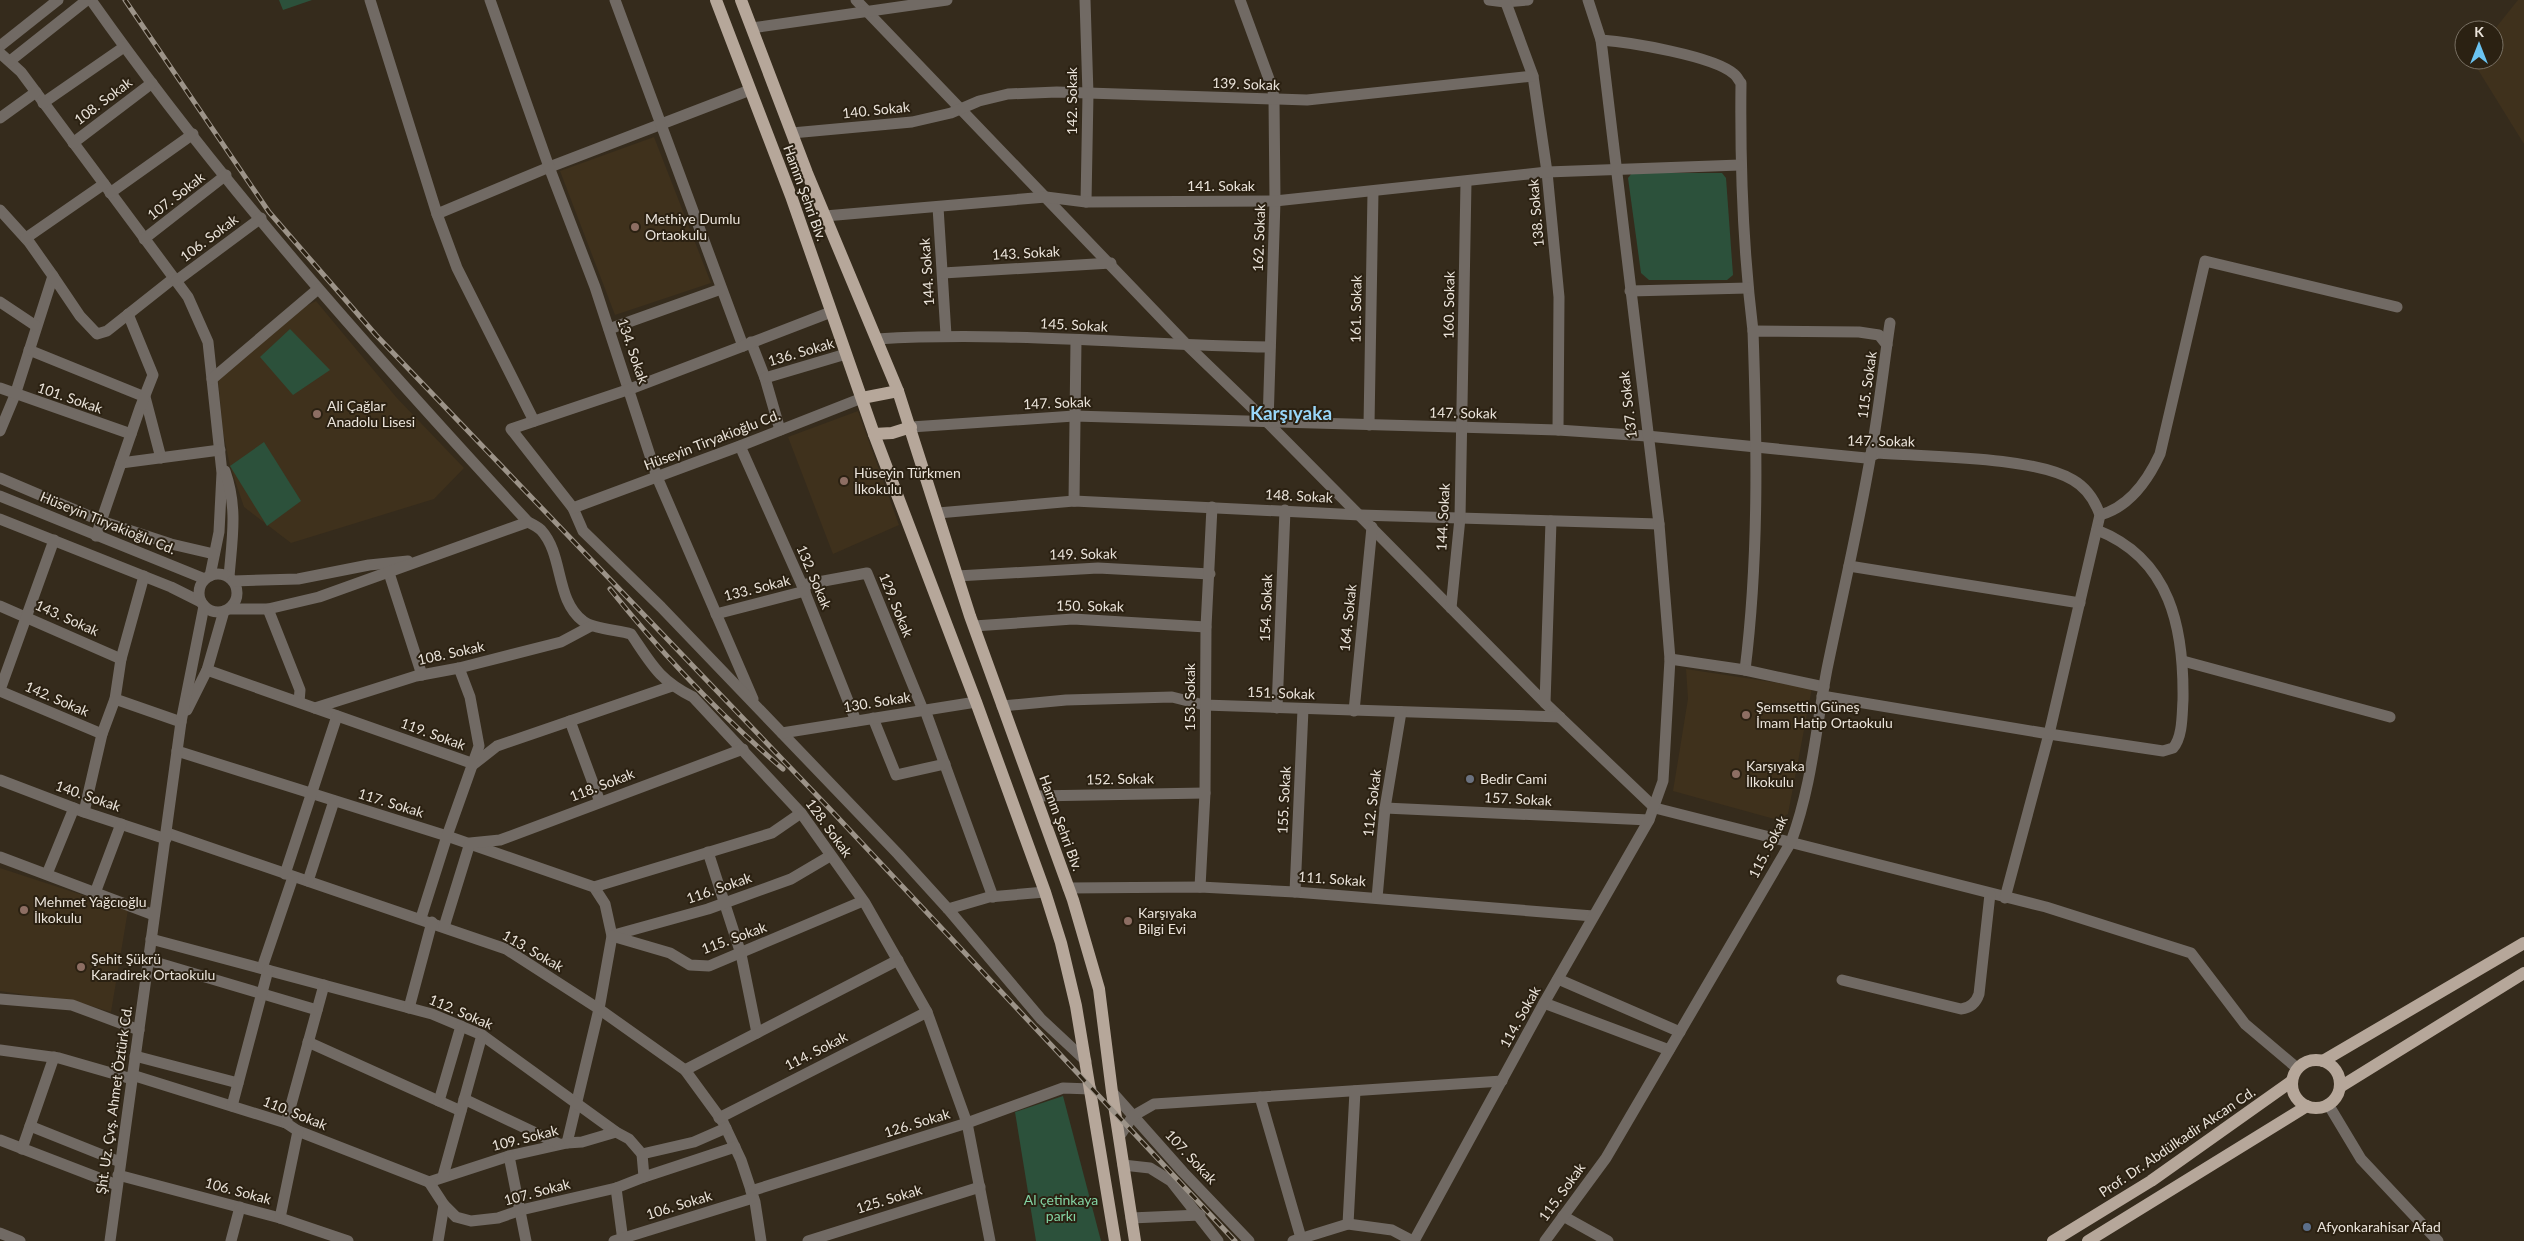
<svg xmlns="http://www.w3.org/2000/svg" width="2524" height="1241" font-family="Lato,sans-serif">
  <rect width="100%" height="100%" fill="#352b1c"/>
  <g fill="#3f311c">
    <polygon points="2518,0 2524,0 2524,144 2472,60 2494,60 2494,30"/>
    <polygon points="654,137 711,283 615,315 560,171"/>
    <polygon points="316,301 396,397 464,468 434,499 291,543 244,507 230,466 223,432 218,379 306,306"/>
    <polygon points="858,411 899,525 833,554 788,437"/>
    <polygon points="1686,669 1812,688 1788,814 1778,820 1673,791 1688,699"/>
    <polygon points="0,868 128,910 111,1012 81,1003 0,991"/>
  </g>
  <g fill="#2c513b">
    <polygon points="279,0 312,0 283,10"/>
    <polygon points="1632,173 1722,173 1726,178 1733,275 1727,280 1649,280 1641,273 1628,178"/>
    <polygon points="290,329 330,370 293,395 260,357"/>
    <polygon points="264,442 301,501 267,526 230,466"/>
    <polygon points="1063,1096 1101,1241 1036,1241 1015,1112"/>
  </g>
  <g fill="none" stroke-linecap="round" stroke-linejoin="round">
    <g stroke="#716a64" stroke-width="11">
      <path d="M 91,0 C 222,186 374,355 528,522 C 532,524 538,527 541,530 C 564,555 555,600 583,621 C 593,629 618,630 631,634 C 652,665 659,680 693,697 L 801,813 L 865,903 L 927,1012 L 967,1123 L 990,1241"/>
      <polyline points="370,0 437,214 547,168 750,90"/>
      <polyline points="490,0 549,167 595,287 657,477 753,699"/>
      <polyline points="615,0 743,346 630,389 511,429 573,508 583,531 661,607 898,854 948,909 1041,1019 1086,1061"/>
      <polyline points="856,0 1188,346 1268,423 1545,703 1655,808 2046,907 2191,953 2245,1024 2297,1068"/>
      <polyline points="1085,0 1088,94 1086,202"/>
      <polyline points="1240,0 1273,90 1274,100 1275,201 1268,423"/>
      <polyline points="1489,0 1505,2 1528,0"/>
      <polyline points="1505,0 1533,76 1547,172 1559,297 1558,430"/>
      <polyline points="752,28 947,0"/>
      <path d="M 1601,40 C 1629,42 1714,56 1734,74 C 1737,76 1739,81 1741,83 C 1740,166 1743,249 1753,331"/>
      <polyline points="0,46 58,0"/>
      <polyline points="0,53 21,72 188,297 208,342 222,473 219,532 210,576"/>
      <polyline points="10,61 87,0"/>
      <polyline points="43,103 124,47"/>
      <polyline points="0,118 36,92"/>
      <polyline points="792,133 912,122 951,113 979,101 1008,94 1057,92 1307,100 1533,76"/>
      <polyline points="73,143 152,83"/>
      <polyline points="110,193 193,134"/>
      <polyline points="938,207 946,335"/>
      <polyline points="0,210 29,242 53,276 15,395 0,431"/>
      <polyline points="437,214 457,268 534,421"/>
      <polyline points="825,216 1046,197 1086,202 1275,201 1547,172 1740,165"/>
      <polyline points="26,238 104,184"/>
      <polyline points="144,239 226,175"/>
      <polyline points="943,273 1111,263"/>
      <polyline points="53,276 80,316 97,334 107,331 174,278"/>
      <polyline points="176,281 261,218"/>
      <polyline points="1630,291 1748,288"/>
      <polyline points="0,302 36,326"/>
      <polyline points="609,329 721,289"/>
      <path d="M 877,339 C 1008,331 1139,345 1270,347"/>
      <polyline points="751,342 765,378 780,430"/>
      <polyline points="743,346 831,312"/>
      <polyline points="29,350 145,397 161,458"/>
      <polyline points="765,378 846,354"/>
      <polyline points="212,379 318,289"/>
      <polyline points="0,388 131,434"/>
      <polyline points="1369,425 1373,192"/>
      <path d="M 911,427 L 1074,416 L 1558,430 L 1647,436 L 1866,458 L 1878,453 C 1927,457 2032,456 2073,480 C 2087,488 2095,501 2100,515 L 2049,734 L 2005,898"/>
      <polyline points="740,446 802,585 856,721"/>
      <polyline points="121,463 220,450"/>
      <path d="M 225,471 C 238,508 232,539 229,577"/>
      <polyline points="0,478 101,521 171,544 214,554"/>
      <polyline points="0,496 205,579"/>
      <polyline points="1074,501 1076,340"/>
      <polyline points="573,508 740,446 862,398"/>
      <polyline points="938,513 1074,501 1360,515 1659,524"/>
      <path d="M 2100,515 C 2129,507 2148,480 2160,454 L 2205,261 L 2397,307"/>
      <polyline points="0,519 171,587 201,602"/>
      <polyline points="96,536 140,408 153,375 128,314"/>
      <polyline points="1849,566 2080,603"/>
      <polyline points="389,573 422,675"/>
      <circle cx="218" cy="593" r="19"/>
      <polyline points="957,576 1098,568 1210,574"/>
      <polyline points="233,581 298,579 369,565 408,561"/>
      <polyline points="802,585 867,573 923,710"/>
      <polyline points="0,606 121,659"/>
      <polyline points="1451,608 1460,518 1466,182"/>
      <polyline points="229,609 268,609 319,597 528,522"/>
      <polyline points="268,609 300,690 299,702"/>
      <polyline points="716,614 805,591"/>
      <polyline points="974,626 1073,619 1206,627"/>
      <path d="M 1670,659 L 1745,670 C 1759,558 1757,444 1753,331 L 1859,332 L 1879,335 L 1887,345"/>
      <polyline points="2183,661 2390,717"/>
      <polyline points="207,670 474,764 497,746 672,686"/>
      <polyline points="1745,670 1824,687"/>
      <polyline points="0,690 54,540"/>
      <polyline points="0,691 102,734"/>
      <path d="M 1822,696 L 2049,734 L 2163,751 L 2173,748 C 2183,737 2182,713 2183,700 C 2184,629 2171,559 2097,530"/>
      <polyline points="115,699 181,722"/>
      <polyline points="1545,703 1551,521"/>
      <polyline points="1002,706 1066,700 1172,697 1204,705 1560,717"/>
      <polyline points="315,708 416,676 459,668 561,642 591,626"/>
      <polyline points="1277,708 1285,510"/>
      <polyline points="187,710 207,670 224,611"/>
      <polyline points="925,710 993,897"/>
      <polyline points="1354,711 1372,527"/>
      <polyline points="873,718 896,775 945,764"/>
      <polyline points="570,721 600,802"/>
      <polyline points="782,733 976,702"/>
      <polyline points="177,751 447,836 594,887 605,904 612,936 599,1009 567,1143"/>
      <polyline points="0,780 84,812 166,839"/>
      <polyline points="1035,796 1205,793"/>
      <polyline points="1385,808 1649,820"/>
      <polyline points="84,812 102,734 115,699 121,659 144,576"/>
      <polyline points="167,833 506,949 599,1009 685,1070 723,1122 741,1160 755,1202 761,1241"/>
      <polyline points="708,852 741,954 757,1033"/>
      <polyline points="0,857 154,915"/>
      <polyline points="47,874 74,808"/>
      <polyline points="285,874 337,716"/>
      <polyline points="308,881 334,801"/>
      <polyline points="594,887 772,833 801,813"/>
      <polyline points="1200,887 1205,793 1206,627 1212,507"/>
      <polyline points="1068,888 1200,887 1295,892 1593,916"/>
      <polyline points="1295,892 1303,709"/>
      <polyline points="95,893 121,824"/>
      <polyline points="1377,898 1385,808 1401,712"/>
      <polyline points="948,909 989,897 1045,892"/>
      <polyline points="421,918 447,836 479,746 470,697 459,668"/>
      <polyline points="444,927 470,843 500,840 743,749"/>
      <polyline points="614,935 708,909 791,879 830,856"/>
      <polyline points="612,936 670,953 690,965 709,966 863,901"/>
      <polyline points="151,939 432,1014 482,1035 616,1132 629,1139 642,1154"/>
      <polyline points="148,960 317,1010"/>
      <polyline points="262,968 293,877"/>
      <polyline points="1558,979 1680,1032"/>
      <path d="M 1842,980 L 1961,1009 C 1970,1008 1976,1003 1979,994 L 1990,894"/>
      <polyline points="0,999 72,1005 139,1030"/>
      <polyline points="1544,1003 1669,1050"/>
      <polyline points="409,1008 432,922"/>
      <polyline points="308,1042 461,1111"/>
      <polyline points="0,1050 59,1058 132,1079"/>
      <polyline points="135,1056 238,1083"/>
      <polyline points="685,1070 898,960"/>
      <polyline points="132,1075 286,1123 298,1131 429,1182 509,1156 567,1143 582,1142 616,1132"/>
      <polyline points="1112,1092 1183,1172 1249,1241"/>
      <polyline points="1260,1097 1301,1238"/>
      <polyline points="464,1099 559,1144"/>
      <polyline points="439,1101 461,1026"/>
      <polyline points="2328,1104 2361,1159 2438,1241"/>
      <polyline points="232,1106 268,970"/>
      <polyline points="719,1118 927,1012"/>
      <polyline points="286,1123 324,985"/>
      <polyline points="30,1126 120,1162"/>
      <polyline points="1119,1137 1133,1116 1154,1104 1502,1081"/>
      <polyline points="0,1140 117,1185"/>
      <polyline points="22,1149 54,1057"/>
      <polyline points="642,1154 694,1142 726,1128"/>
      <polyline points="509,1156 526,1241"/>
      <polyline points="1123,1165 1150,1168 1171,1181 1218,1241"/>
      <polyline points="118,1175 280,1218 348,1241"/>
      <polyline points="443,1176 482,1035"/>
      <polyline points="644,1177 735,1147"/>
      <polyline points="429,1182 444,1205 456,1217 471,1221 498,1218 521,1210 616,1188 644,1177 642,1154"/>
      <polyline points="616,1188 623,1241"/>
      <polyline points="751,1191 967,1123 1063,1088 1091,1089"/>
      <polyline points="1563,1216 1608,1241"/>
      <polyline points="280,1218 298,1131"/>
      <polyline points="1131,1218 1200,1215"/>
      <polyline points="1348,1224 1355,1091"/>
      <polyline points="0,1233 20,1241"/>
      <polyline points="110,1241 181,722 204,606"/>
      <polyline points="231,1241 240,1207"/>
      <polyline points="438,1241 444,1205"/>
      <polyline points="614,1241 753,1198"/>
      <polyline points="808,1241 980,1187"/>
      <polyline points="1293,1241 1348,1224 1392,1230 1413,1241"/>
      <polyline points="1414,1241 1544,1003 1649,820 1663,781 1670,659 1659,524 1601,40 1588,0"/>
      <path d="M 1545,1241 L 1606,1158 L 1791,842 C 1812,786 1816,727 1827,669 C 1841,601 1857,533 1869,465 C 1878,418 1883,370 1890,323"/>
    </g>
    <g stroke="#b6a79a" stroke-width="12">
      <polyline points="716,0 791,196 874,434 976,702 1045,892 1061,943 1076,1006 1115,1241"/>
      <polyline points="741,0 807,173 898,391 970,616 1073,900 1099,989 1112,1092 1135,1241"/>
      <polyline points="862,398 898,391"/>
      <polyline points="874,434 892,433 911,427"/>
      <circle cx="2316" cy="1084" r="24"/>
      <polyline points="2323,1061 2524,943"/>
      <polyline points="2340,1087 2524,973"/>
      <polyline points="2053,1241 2151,1181 2292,1081"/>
      <polyline points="2088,1241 2307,1106"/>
    </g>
    <defs>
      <g id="rail">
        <polyline points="125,0 269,212 376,335 827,806 1235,1241"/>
        <path d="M 610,589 C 662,654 719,714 783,769"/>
      </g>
    </defs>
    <use href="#rail" stroke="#9c9388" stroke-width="5"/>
    <use href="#rail" stroke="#2b2112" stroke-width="3" stroke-dasharray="9" stroke-linecap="butt"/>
  </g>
  <g fill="#8d6e63" stroke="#2b2112" stroke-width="2">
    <circle cx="635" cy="227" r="5"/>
    <circle cx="317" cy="414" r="5"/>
    <circle cx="844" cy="481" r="5"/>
    <circle cx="1746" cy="715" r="5"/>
    <circle cx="1736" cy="774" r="5"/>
    <circle cx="24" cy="910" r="5"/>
    <circle cx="1128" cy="921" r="5"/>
    <circle cx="81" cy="967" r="5"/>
  </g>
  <circle fill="#6b7280" stroke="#2b2112" stroke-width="2" cx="1470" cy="779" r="5"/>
  <circle fill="#5c6f8a" stroke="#2b2112" stroke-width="2" cx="2307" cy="1227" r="5"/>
  <g text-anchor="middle" stroke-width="4" stroke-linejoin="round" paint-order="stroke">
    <g font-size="14" fill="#eae3da" stroke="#2b2112">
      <text transform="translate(1246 84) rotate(2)" y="5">139. Sokak</text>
      <text transform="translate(103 101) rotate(-37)" y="5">108. Sokak</text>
      <text transform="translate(1072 101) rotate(-90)" y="5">142. Sokak</text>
      <text transform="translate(876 110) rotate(-6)" y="5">140. Sokak</text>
      <text x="1221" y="191">141. Sokak</text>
      <text transform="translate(805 193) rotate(70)" y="5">Hamm Şehri Blv.</text>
      <text transform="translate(176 196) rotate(-38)" y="5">107. Sokak</text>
      <text transform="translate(1536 213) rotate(-95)" y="5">138. Sokak</text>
      <text transform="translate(209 238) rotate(-37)" y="5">106. Sokak</text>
      <text transform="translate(1259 238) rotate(-88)" y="5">162. Sokak</text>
      <text transform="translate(1026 253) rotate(-3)" y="5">143. Sokak</text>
      <text transform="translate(927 272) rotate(-94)" y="5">144. Sokak</text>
      <text transform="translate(1449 305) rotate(-89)" y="5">160. Sokak</text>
      <text transform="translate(1356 309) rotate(-89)" y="5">161. Sokak</text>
      <text transform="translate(1074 325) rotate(3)" y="5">145. Sokak</text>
      <text transform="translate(633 351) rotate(71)" y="5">134. Sokak</text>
      <text transform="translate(801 352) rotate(-16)" y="5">136. Sokak</text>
      <text transform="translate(1867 385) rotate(-82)" y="5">115. Sokak</text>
      <text transform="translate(70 398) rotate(19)" y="5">101. Sokak</text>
      <text transform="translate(1057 403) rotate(-2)" y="5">147. Sokak</text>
      <text transform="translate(1628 405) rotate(-97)" y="5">137. Sokak</text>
      <text transform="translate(1463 413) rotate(1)" y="5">147. Sokak</text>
      <text transform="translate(712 440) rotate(-21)" y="5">Hüseyin Tiryakioğlu Cd.</text>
      <text transform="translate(1881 441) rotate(1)" y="5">147. Sokak</text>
      <text transform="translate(1299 496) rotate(3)" y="5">148. Sokak</text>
      <text transform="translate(1443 517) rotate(-87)" y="5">144. Sokak</text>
      <text transform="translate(108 523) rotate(22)" y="5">Hüseyin Tiryakioğlu Cd.</text>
      <text transform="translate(1083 554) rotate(-1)" y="5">149. Sokak</text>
      <text transform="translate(814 577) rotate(67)" y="5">132. Sokak</text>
      <text transform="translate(757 588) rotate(-14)" y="5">133. Sokak</text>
      <text transform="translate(896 605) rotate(68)" y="5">129. Sokak</text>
      <text transform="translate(1090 606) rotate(1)" y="5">150. Sokak</text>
      <text transform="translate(1266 608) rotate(-88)" y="5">154. Sokak</text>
      <text transform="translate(67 618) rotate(24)" y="5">143. Sokak</text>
      <text transform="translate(1348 618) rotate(-84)" y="5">164. Sokak</text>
      <text transform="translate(451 653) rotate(-12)" y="5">108. Sokak</text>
      <text transform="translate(1281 693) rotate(2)" y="5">151. Sokak</text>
      <text transform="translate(1190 697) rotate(-90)" y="5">153. Sokak</text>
      <text transform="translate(57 699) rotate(23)" y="5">142. Sokak</text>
      <text transform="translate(877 702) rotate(-9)" y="5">130. Sokak</text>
      <text transform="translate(433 734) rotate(20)" y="5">119. Sokak</text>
      <text transform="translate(1120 779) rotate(-1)" y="5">152. Sokak</text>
      <text transform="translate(602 785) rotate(-21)" y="5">118. Sokak</text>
      <text transform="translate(88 796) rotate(19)" y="5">140. Sokak</text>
      <text transform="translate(1518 799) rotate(3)" y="5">157. Sokak</text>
      <text transform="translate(1284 800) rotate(-87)" y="5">155. Sokak</text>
      <text transform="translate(391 803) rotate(17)" y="5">117. Sokak</text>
      <text transform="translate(1372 803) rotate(-83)" y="5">112. Sokak</text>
      <text transform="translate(1061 823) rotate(70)" y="5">Hamm Şehri Blv.</text>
      <text transform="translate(829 828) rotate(54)" y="5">128. Sokak</text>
      <text transform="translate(1768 847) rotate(-63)" y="5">115. Sokak</text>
      <text transform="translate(1332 879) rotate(4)" y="5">111. Sokak</text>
      <text transform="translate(719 888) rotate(-19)" y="5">116. Sokak</text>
      <text transform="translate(734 938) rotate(-20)" y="5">115. Sokak</text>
      <text transform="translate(533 951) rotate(30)" y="5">113. Sokak</text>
      <text transform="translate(461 1012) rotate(23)" y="5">112. Sokak</text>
      <text transform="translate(1520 1017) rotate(-61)" y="5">114. Sokak</text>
      <text transform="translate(816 1051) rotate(-27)" y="5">114. Sokak</text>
      <text transform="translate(114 1100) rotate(-82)" y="5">Şht. Uz. Çvş. Ahmet Öztürk Cd.</text>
      <text transform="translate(295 1113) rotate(22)" y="5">110. Sokak</text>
      <text transform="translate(917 1123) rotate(-17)" y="5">126. Sokak</text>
      <text transform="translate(525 1138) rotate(-14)" y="5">109. Sokak</text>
      <text transform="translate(2177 1142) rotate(-34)" y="5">Prof. Dr. Abdülkadir Akcan Cd.</text>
      <text transform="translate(1191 1157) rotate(47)" y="5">107. Sokak</text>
      <text transform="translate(238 1191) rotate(15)" y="5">106. Sokak</text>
      <text transform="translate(537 1192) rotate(-15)" y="5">107. Sokak</text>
      <text transform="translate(1562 1192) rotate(-54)" y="5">115. Sokak</text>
      <text transform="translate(889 1199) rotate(-17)" y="5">125. Sokak</text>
      <text transform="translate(679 1205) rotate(-17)" y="5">106. Sokak</text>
    </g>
    <g font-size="14" fill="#eae3da" stroke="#2b2112" text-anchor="start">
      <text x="645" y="224">Methiye Dumlu<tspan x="645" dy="16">Ortaokulu</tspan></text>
      <text x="327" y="411">Ali Çağlar<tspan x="327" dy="16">Anadolu Lisesi</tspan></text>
      <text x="854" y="478">Hüseyin Türkmen<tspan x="854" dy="16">İlkokulu</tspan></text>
      <text x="1756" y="712">Şemsettin Güneş<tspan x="1756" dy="16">İmam Hatip Ortaokulu</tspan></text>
      <text x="1746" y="771">Karşıyaka<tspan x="1746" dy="16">İlkokulu</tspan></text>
      <text x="1480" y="784">Bedir Cami</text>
      <text x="34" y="907">Mehmet Yağcıoğlu<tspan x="34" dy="16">İlkokulu</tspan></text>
      <text x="1138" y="918">Karşıyaka<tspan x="1138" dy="16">Bilgi Evi</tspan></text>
      <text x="91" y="964">Şehit Şükrü<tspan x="91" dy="16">Karadirek Ortaokulu</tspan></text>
      <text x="2317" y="1232">Afyonkarahisar Afad</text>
    </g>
    <g font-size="14" fill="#83d3a3" stroke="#2b2112">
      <text x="1061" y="1205">Al çetinkaya<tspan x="1061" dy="16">parkı</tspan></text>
    </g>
    <g font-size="19" font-weight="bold" fill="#98d6f9" stroke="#2b2112">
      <text x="1291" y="420">Karşıyaka</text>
    </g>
  </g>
  <g transform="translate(2479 45)"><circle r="24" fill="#2b2112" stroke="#776f62"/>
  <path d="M0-4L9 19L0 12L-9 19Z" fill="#6ac3f1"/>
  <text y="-8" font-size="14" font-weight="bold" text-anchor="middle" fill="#eae3da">K</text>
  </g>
</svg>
